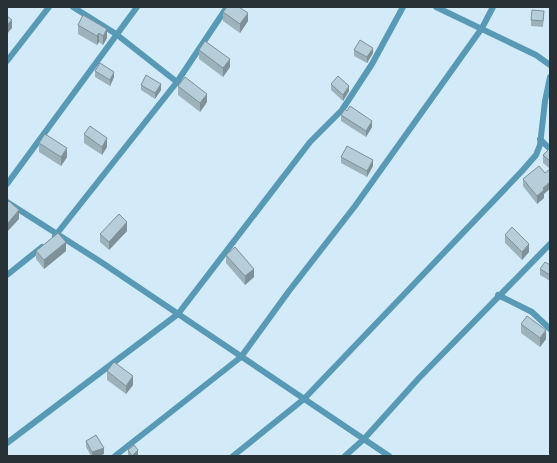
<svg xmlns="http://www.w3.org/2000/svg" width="557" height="463" font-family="Cabin,sans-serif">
  <rect width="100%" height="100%" fill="#d3ebf8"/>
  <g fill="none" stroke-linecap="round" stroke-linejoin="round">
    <g stroke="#5899b6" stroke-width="6">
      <polyline points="73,7 116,34 177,82"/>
      <polyline points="436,7 536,55 550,65"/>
      <polyline points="7,61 49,7"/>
      <polyline points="540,139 550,149"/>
      <polyline points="7,184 137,7"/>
      <polyline points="7,202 101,262 389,456"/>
      <polyline points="55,236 177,82 227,7"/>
      <polyline points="7,275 42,247"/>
      <polyline points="498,295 532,312 550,329"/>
      <polyline points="7,443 178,314 310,142 342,110 372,64 403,7"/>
      <polyline points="115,456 241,357 289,291 355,206 482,28 493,7"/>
      <polyline points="233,456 304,399 522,171 536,155 540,145 545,101 550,77"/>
      <polyline points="345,456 364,439 419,378 550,244"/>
    </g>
  </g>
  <g fill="#9db1bb">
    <polygon points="223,12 248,21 240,33 223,21"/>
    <polygon points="83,15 107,38 103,45 99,42 97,45 78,34 78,25"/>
    <polygon points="544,17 543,27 531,26 531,20"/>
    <polygon points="199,50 230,67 223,77 199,59"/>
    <polygon points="354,50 373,53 367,63 354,56"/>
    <polygon points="95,71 114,77 110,86 95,77"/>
    <polygon points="331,84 349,91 343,101 331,90"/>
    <polygon points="141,85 161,90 155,99 141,90"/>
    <polygon points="178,86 207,102 200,112 178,95"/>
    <polygon points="341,115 372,127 366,137 341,121"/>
    <polygon points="84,134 107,147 102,155 84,143"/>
    <polygon points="39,143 67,157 61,166 39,152"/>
    <polygon points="550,148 550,169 543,163 543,155"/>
    <polygon points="341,157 373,166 367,177 341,163"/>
    <polygon points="523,179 544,194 544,198 537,204 523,186"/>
    <polygon points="127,231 109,250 100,242 100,234"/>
    <polygon points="505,235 529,252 522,260 505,243"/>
    <polygon points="36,251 66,251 44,269 36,259"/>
    <polygon points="226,255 254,277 245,285 226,263"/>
    <polygon points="550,265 550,281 540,275 540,269"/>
    <polygon points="521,324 546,339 540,347 521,333"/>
    <polygon points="107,371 133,385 126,394 107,380"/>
    <polygon points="86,441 104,454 98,456 91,456 86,447"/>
    <polygon points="128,450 138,456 128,456"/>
  </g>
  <g fill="#7f9099">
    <polygon points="248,13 248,21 240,33 240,24"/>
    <polygon points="12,20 12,28 7,34 7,25"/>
    <polygon points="107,29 107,38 103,45 103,36"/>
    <polygon points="99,33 99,42 97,45 97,36"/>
    <polygon points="373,48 373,53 367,63 367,57"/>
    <polygon points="230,59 230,67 223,77 223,68"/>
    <polygon points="114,72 114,77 110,86 110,80"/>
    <polygon points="161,84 161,90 155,99 155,93"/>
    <polygon points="349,86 349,91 343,101 343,95"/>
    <polygon points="207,94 207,102 200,112 200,103"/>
    <polygon points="372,121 372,127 366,137 366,131"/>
    <polygon points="107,138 107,147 102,155 102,147"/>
    <polygon points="67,148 67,157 61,166 61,157"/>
    <polygon points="373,160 373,166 367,177 367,171"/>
    <polygon points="550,182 550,189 544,194 544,198 537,204 537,196 543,188"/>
    <polygon points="19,210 19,219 7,232 7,224"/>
    <polygon points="127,222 127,231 109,250 109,242"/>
    <polygon points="66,242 66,251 44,269 44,260"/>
    <polygon points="529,244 529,252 522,260 522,252"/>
    <polygon points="8,255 8,261 7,262 7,256"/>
    <polygon points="254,269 254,277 245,285 245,276"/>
    <polygon points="546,330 546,339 540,347 540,338"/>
    <polygon points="133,376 133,385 126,394 126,386"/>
    <polygon points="104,448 104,454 98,456 92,456 92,452"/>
    <polygon points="138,450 138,456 132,456"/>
  </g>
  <g fill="#b6ceda" stroke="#7f9099">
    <polygon points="227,7 239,7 248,13 240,24 223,12"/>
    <polygon points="532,10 544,11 543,21 531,20"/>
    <polygon points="83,15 107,29 103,36 99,33 97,36 78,25"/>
    <polygon points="7,16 12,20 7,25"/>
    <polygon points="360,40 373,48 367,57 354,50"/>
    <polygon points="205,41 230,59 223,68 199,50"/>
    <polygon points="100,63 114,72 110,80 95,71"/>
    <polygon points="146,75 161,84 155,93 141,85"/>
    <polygon points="338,76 349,86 343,95 331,84"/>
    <polygon points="185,77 207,94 200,103 178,86"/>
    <polygon points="350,106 372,121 366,131 341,115 345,109 347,111"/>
    <polygon points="90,126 107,138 102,147 84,134"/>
    <polygon points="45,134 67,148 61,157 39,143"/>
    <polygon points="347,146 373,160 367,171 341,157"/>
    <polygon points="550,148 550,161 543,155"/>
    <polygon points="539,166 545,173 550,169 550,182 543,188 544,190 537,196 523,179"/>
    <polygon points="9,201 19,210 7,224 7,203"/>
    <polygon points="119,214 127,222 109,242 100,234"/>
    <polygon points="512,227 529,244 522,252 505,235"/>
    <polygon points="58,233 66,242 44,260 36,251"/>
    <polygon points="235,247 254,269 245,276 226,255"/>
    <polygon points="545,262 550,265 550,275 540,269"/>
    <polygon points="527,316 546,330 540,338 521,324"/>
    <polygon points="114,362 133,376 126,386 107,371"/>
    <polygon points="96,435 104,448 92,452 86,441"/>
    <polygon points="134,445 138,450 132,456 128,450"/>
  </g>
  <rect width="557" height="463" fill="none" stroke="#273136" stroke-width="16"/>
</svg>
